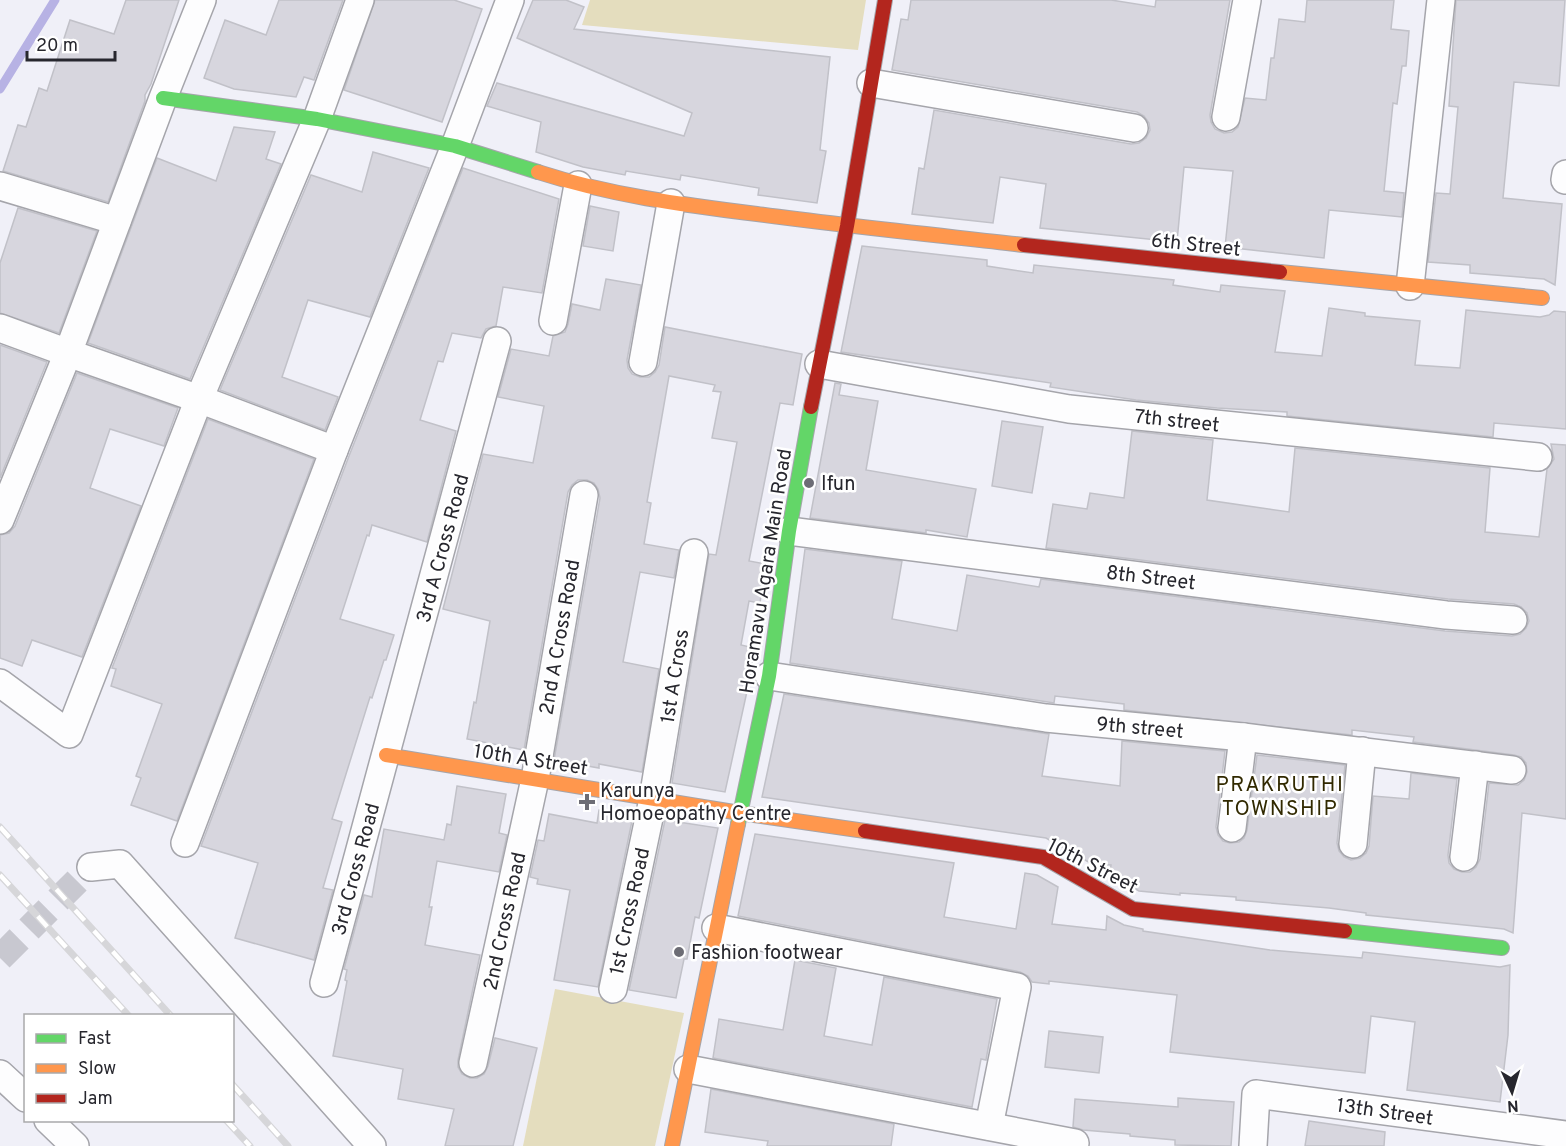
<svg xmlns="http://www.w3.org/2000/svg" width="1566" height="1146" font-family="Overpass,sans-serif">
  <rect width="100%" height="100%" fill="#f0f0f8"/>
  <g fill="#e4ddbe">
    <polygon points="590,0 866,0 858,50 582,25"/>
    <polygon points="555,989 684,1013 655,1146 523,1146"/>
  </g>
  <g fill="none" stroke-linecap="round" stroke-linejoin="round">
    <polyline stroke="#b7b2e4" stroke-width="9" points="0,89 55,0"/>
  </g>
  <g fill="#d7d6de" stroke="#c1c1c8" stroke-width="1.5">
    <polygon points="126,0 179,0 151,84 145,95 145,101 108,202 3,171 18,125 26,127 39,88 47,91 70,20 114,34"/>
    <polygon points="279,0 343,0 314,80 304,77 296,97 234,89 204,78 225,20 266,35"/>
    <polygon points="375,0 454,0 482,9 442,122 344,90"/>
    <polygon points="533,0 566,0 584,7 574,29 830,57 820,150 826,151 817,203 758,195 759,188 681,175 680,180 626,171 625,175 583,167 536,152 541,122 487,106 497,83 684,136 692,113 517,38"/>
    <polygon points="911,0 1111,0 1155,7 1156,0 1230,0 1210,115 1211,122 1215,129 1224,133 1232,132 1238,127 1245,98 1266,100 1271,58 1274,58 1279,19 1305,22 1307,0 1394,0 1391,29 1409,31 1406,66 1402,66 1397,104 1393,103 1384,191 1404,193 1402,217 1329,210 1324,258 1225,247 1233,171 1184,167 1177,242 1040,228 1046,184 1000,177 993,223 912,214 919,168 924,169 934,110 1131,144 1139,143 1146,138 1150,130 1149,123 1144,116 1137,112 892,70 901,19 908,20"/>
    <polygon points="1456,0 1565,0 1559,86 1514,82 1503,198 1562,204 1555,285 1544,279 1470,273 1470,265 1428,262 1436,193 1450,194 1458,107 1449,106"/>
    <polygon points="234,127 275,132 266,159 281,164 190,379 88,343 157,158 216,181"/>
    <polygon points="373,152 429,168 370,317 308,300 282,377 338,397 325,430 220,390 311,175 362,192"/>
    <polygon points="463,168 559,199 542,293 503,287 496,326 486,329 481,338 452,333 443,362 438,361 420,420 456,431 427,542 372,525 369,536 367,535 340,619 394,635 386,660 384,660 372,698 370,697 332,819 342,822 323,888 333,890 314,960 235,938 258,863 201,846 349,456"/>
    <polygon points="590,206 619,212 613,251 583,246"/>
    <polygon points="18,208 97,231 59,333 0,313 0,263"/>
    <polygon points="862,246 987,260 987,266 1033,273 1034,265 1174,280 1173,285 1220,292 1221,285 1285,291 1275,352 1322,356 1329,308 1365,313 1365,316 1420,321 1415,365 1460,368 1466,310 1540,317 1549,315 1554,311 1566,312 1566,429 1494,423 1493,437 1287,416 1287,412 1217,408 1136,400 1050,387 1051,383 841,352"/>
    <polygon points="606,279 641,285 627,360 628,368 632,374 640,377 649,377 655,372 659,365 665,327 802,354 793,405 780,403 749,561 765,564 760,603 749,601 741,645 754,648 751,673 725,792 672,783 709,554 716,555 737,442 712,438 721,392 713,391 715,385 669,376 647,502 651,503 644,544 679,550 674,578 640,572 623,662 659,669 642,772 599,764 599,768 554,760 600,498 598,489 594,483 587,480 578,480 572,485 568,492 524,750 467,739 474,702 476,703 490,621 443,609 483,454 533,463 544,406 498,397 511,349 549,356 553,336 565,332 568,324 572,304 600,310"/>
    <polygon points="0,345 47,362 0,478"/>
    <polygon points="77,373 178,408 164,446 110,429 90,488 141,506 82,657 32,640 22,666 0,658 0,535 9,533 15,526"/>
    <polygon points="835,383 841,384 839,395 878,401 866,470 976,489 967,537 926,530 926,533 810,518"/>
    <polygon points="208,419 314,459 177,821 131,805 141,778 136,776 162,704 111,686 116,669 112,668"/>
    <polygon points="1002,421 1043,427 1032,493 992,486"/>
    <polygon points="1132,431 1213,440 1207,500 1289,512 1295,448 1490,468 1485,532 1539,537 1547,469 1554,459 1551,444 1566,445 1566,819 1522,813 1513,933 1504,929 1366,915 1366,913 1329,908 1236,900 1236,897 1180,893 1180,895 1139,891 1110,874 1111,865 1092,864 1046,838 762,797 784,694 1049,734 1042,776 1120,786 1122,741 1225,751 1216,827 1218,835 1223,841 1230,843 1239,842 1244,838 1247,830 1257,755 1345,765 1337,843 1339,851 1344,857 1351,860 1360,858 1366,853 1369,846 1373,796 1409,799 1411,773 1457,779 1448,855 1449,863 1454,869 1462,872 1470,872 1476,867 1480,859 1489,783 1518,785 1524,780 1527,772 1526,763 1521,757 1514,755 1413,742 1414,737 1352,730 1352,735 1124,710 1124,704 1055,696 1054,703 1048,702 790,663 805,549 902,561 892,619 957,631 967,575 1039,587 1041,579 1445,631 1512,636 1520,634 1526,628 1529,621 1527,613 1521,607 1514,604 1448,599 1046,548 1053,504 1087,509 1090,493 1124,498"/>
    <polygon points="457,786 506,794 499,833 507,835 499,872 437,861 429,907 432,907 425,945 480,955 458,1060 458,1067 462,1074 470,1078 477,1078 484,1074 488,1066 495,1038 537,1048 513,1146 445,1146 454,1109 398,1099 403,1069 333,1056 347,981 345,980 347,970 344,969 364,895 372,897 384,829 444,840 447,824 451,825"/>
    <polygon points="599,810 633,816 598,987 554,980 570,890 537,884 538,879 530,877 538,840 544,841 549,814 597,823"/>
    <polygon points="665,820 718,828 699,918 695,917 687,959 684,959 676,998 629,990"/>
    <polygon points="755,834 954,863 944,917 1016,929 1025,873 1037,875 1058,887 1052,924 1106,930 1107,916 1124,925 1143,929 1143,931 1270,950 1362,958 1363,952 1500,967 1510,965 1508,1035 1500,1102 1407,1090 1415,1022 1371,1016 1365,1073 1170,1052 1177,995 1049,981 1049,984 1032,982 1028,976 1020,972 738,916"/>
    <polygon points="795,960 836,968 824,1036 872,1045 884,977 997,999 986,1060 981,1059 972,1107 713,1058 719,1019 783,1030"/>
    <polygon points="1049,1031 1103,1037 1099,1073 1045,1067"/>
    <polygon points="711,1089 894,1124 891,1146 767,1146 768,1141 705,1132"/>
    <polygon points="1178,1098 1234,1102 1231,1146 1175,1145 1175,1140 1130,1136 1130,1134 1083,1130 1073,1127 1075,1099 1178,1107"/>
    <polygon points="1309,1121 1385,1132 1384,1146 1305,1146"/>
  </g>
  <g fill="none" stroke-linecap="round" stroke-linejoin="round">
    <polyline stroke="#c8c8d0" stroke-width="27" stroke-dasharray="27 14" stroke-linecap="butt" points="0,958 91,867"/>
    <defs>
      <g id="street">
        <polyline points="202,0 163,98 68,353 199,399 334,450"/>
        <polyline points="871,83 1134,128"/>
        <polyline points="1226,117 1247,0"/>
        <polyline points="1565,180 1566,174"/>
        <polyline points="0,186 117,221"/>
        <polyline points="1410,286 1441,0"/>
        <polyline points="553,321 578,185"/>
        <polyline points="0,328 68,353 0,520"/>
        <polyline points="643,362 671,203"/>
        <polyline points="819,364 1069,409 1538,457"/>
        <polyline points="789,531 1446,615 1513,620"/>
        <polyline points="769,676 1046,718 1243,737 1512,770"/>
        <polyline points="0,683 69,734 199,399 317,119 360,0"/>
        <polyline points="1232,828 1243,737"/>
        <polyline points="185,843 334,450 455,146 510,0"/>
        <polyline points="1353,844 1362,751"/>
        <polyline points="1464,857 1475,765"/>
        <polyline points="91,867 120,864 372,1146"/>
        <polyline points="716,928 1017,987 989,1126"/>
        <polyline points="324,983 497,341"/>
        <polyline points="613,989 653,799 694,553"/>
        <polyline points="473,1063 535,779 584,495"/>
        <polyline points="688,1069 1075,1143"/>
        <polyline points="0,1074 26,1098"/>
        <polyline points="48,1120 75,1146"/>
        <polyline points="1253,1146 1256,1094 1566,1135"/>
      </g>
      <g id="fast">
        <polyline points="163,98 317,119 455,146 538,172"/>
        <polyline points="738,824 769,676 789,531 811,407"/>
        <polyline points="1345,931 1502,948"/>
      </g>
      <g id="slow">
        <path d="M 538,172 C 609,195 683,205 757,214 C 846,226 935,235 1024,245"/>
        <polyline points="1280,272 1542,298"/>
        <polyline points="386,755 740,813 865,831"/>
        <polyline points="672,1146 738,824"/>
      </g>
      <g id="jam">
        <polyline points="1024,245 1280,272"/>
        <polyline points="811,407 847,226 885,0"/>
        <polyline points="865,831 1043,857 1133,909 1345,931"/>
      </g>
    </defs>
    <use href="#street" stroke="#a5a5ab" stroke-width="30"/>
    <use href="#fast" stroke="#a5a5ab" stroke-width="16"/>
    <use href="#slow" stroke="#a5a5ab" stroke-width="16"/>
    <use href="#jam" stroke="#a5a5ab" stroke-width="16"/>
    <use href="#street" stroke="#fdfdfe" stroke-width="27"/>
    <use href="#fast" stroke="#63d668" stroke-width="14"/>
    <use href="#slow" stroke="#ff974d" stroke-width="14"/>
    <use href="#jam" stroke="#b3261e" stroke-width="14"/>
    <defs>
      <g id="rail">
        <polyline points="0,827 171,1016"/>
        <polyline points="0,875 129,1016"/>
        <polyline points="232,1084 288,1146"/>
        <polyline points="226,1120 250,1146"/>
      </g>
    </defs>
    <use href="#rail" stroke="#d6d6d9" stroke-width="7"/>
    <use href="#rail" stroke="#fff" stroke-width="4.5" stroke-dasharray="14" stroke-linecap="butt"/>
  </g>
  <g fill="#6d6d75" stroke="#fff" stroke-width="2">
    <circle cx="809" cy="483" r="6"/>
    <path d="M584 793h6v6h6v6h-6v6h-6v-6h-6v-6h6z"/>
    <circle cx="679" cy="952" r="6"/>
  </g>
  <g text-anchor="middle" stroke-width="5" stroke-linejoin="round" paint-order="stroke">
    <g font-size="20" fill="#27272e" stroke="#fff">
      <text transform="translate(1196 244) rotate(6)" y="7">6th Street</text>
      <text transform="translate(1177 420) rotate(6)" y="7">7th street</text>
      <text transform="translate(442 548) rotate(-75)" y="7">3rd A Cross Road</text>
      <text transform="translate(765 571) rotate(-81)" y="7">Horamavu Agara Main Road</text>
      <text transform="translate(1151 577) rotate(7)" y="7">8th Street</text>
      <text transform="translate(559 637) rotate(-80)" y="7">2nd A Cross Road</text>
      <text transform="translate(674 676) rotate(-81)" y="7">1st A Cross</text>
      <text transform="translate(1140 727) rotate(5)" y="7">9th street</text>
      <text transform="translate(531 759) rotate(9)" y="7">10th A Street</text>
      <text transform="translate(1093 865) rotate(27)" y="7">10th Street</text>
      <text transform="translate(355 869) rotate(-75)" y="7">3rd Cross Road</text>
      <text transform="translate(629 911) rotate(-78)" y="7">1st Cross Road</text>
      <text transform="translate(504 921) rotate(-78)" y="7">2nd Cross Road</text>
      <text transform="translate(1385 1111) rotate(8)" y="7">13th Street</text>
    </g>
    <g font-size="20" fill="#27272e" stroke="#fff" text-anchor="start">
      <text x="821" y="490">Ifun</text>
      <text x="600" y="797">Karunya<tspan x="600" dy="23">Homoeopathy Centre</tspan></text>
      <text x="691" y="959">Fashion footwear</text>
    </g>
    <g font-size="21" letter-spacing="1.5" fill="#312900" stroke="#fff">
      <text x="1280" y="791">PRAKRUTHI<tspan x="1280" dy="24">TOWNSHIP</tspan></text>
    </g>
  </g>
  <rect x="24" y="1014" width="210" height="108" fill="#ffffff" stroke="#a9a9ab" stroke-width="1.5"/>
  <rect x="36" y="1034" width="30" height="9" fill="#63d668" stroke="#a9a9ab" stroke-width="1.5"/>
  <text x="78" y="1044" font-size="18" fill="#27272e">Fast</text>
  <rect x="36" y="1064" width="30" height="9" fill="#ff974d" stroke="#a9a9ab" stroke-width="1.5"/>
  <text x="78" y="1074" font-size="18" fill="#27272e">Slow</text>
  <rect x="36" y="1094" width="30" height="9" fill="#b3261e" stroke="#a9a9ab" stroke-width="1.5"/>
  <text x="78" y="1104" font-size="18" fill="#27272e">Jam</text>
  <g transform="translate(1512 1092) rotate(176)" stroke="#ffffff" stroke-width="4.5" paint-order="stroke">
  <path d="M0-4.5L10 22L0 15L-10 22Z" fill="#27272e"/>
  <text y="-9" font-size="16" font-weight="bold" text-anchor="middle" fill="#27272e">N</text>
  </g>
  <path d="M27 51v9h88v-9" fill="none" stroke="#27272e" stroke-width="3"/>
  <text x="36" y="51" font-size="18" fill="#27272e" stroke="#ffffff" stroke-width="4.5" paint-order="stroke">20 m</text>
</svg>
